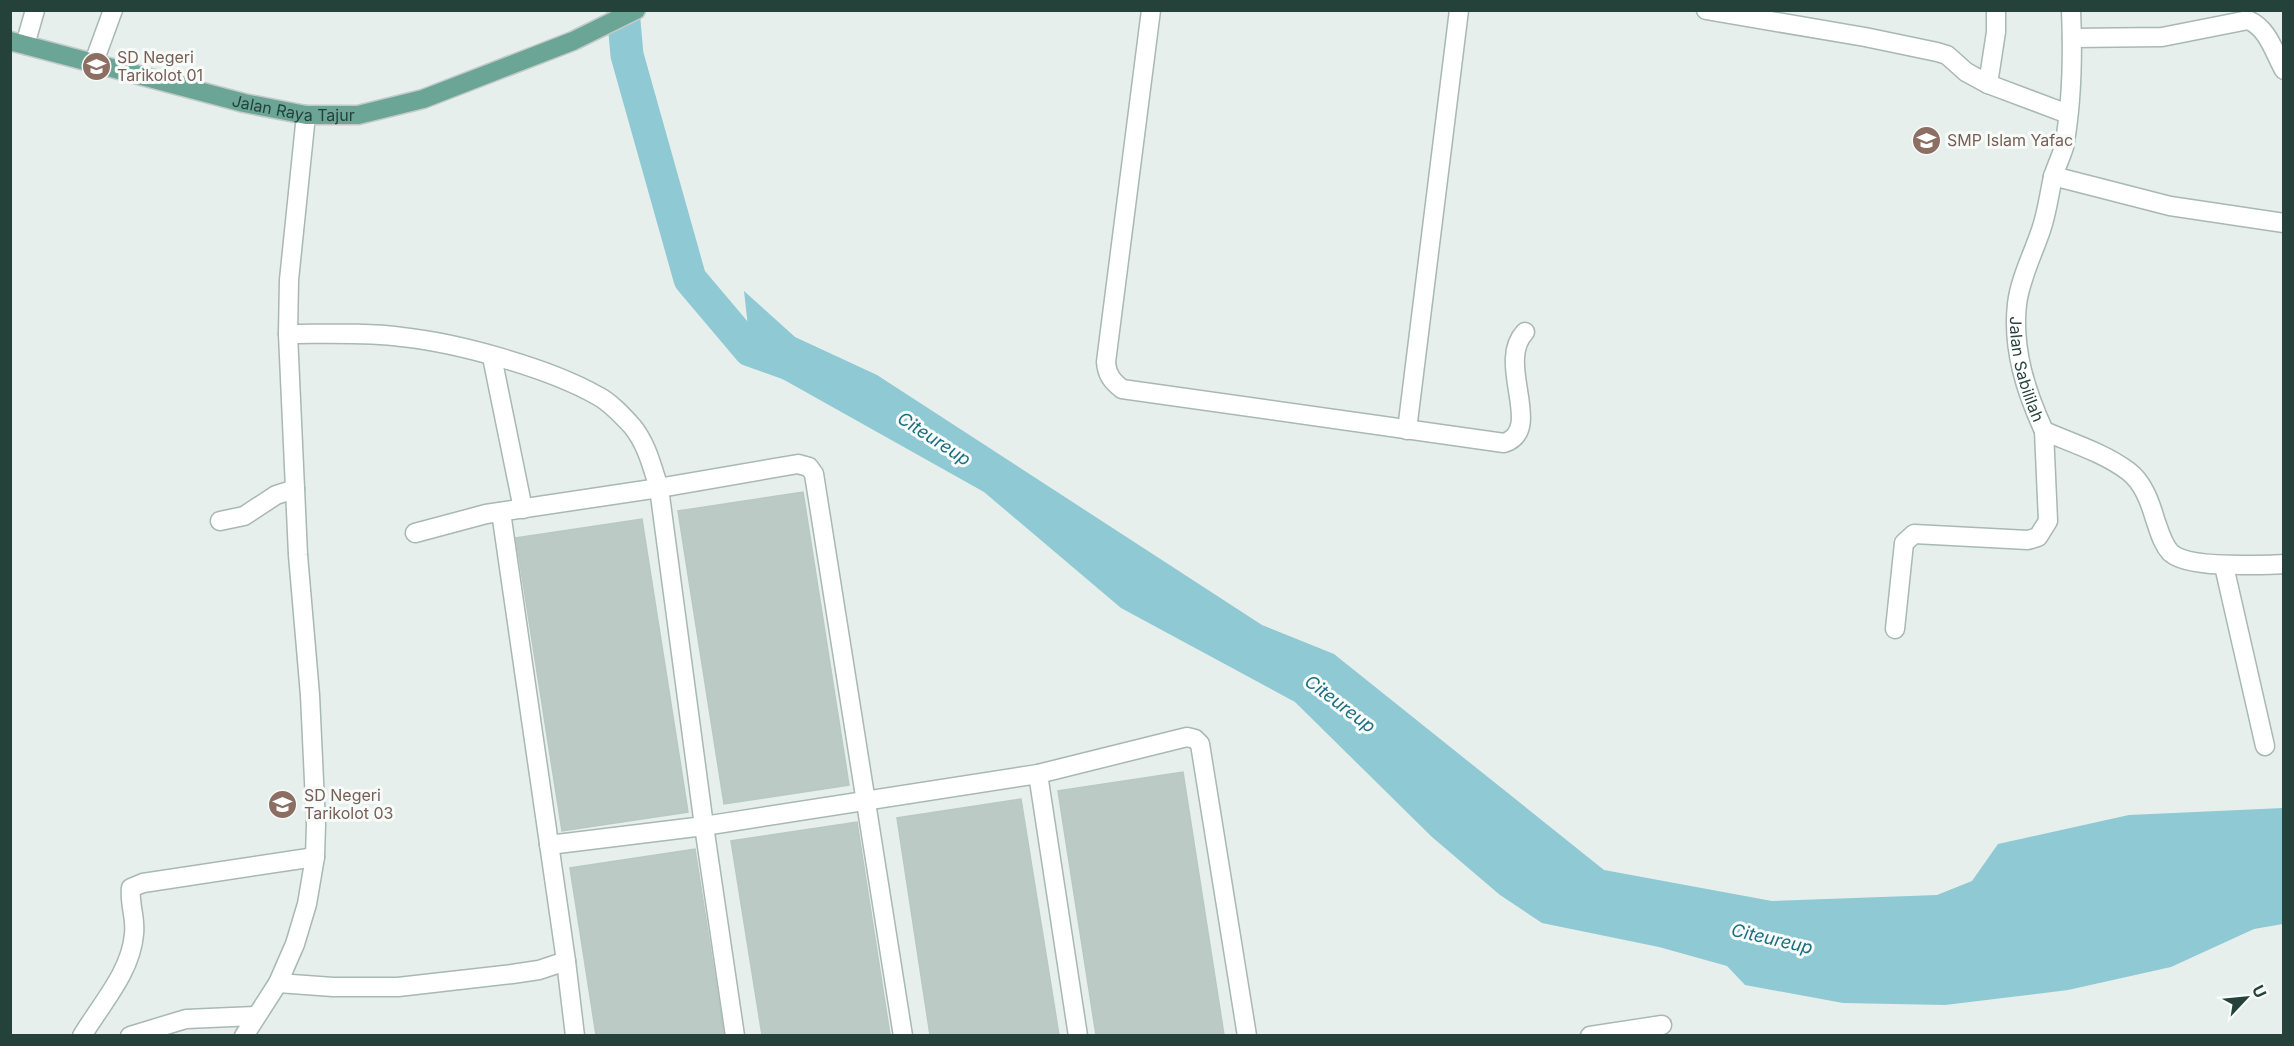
<svg xmlns="http://www.w3.org/2000/svg" width="2294" height="1046" font-family="Inter,sans-serif">
  <rect width="100%" height="100%" fill="#e6efeb"/>
  <polygon fill="#8ec9d4" points="744,291 795,337 877,375 1262,625 1334,654 1604,870 1772,901 1937,895 1972,881 1998,844 2129,815 2283,808 2283,924 2254,929 2171,967 2068,990 1945,1005 1843,1003 1745,985 1727,966 1659,947 1542,923 1500,895 1432,837 1295,702 1121,608 984,492 752,362"/>
  <g fill="none" stroke-linecap="round" stroke-linejoin="round">
    <polyline stroke="#8ec9d4" stroke-width="33" points="623,10 627,55 690,279 750,350 792,365"/>
  </g>
  <g fill="#bbcac4" stroke="#b8c9c2" stroke-width="1.5">
    <polygon points="803,492 849,785 724,804 678,511"/>
    <polygon points="642,519 688,812 562,831 516,538"/>
    <polygon points="1183,772 1224,1035 1096,1035 1058,791"/>
    <polygon points="1021,799 1059,1035 930,1035 897,818"/>
    <polygon points="857,822 890,1035 762,1035 731,841"/>
    <polygon points="695,849 724,1035 596,1035 570,868"/>
  </g>
  <g fill="none" stroke-linecap="round" stroke-linejoin="round">
    <defs>
      <g id="minor">
        <path d="M 1151,10 L 1106,362 C 1107,375 1112,381 1122,389 L 1504,443 C 1545,430 1495,363 1525,332"/>
        <polyline points="1706,10 1865,37 1937,52 1947,55 1966,72 1988,84 2068,114"/>
        <path id="s1" d="M 2071,10 C 2073,55 2072,103 2064,147 C 2061,157 2056,167 2053,177 C 2049,195 2047,213 2041,230 C 2033,254 2020,279 2017,304 C 2012,349 2026,392 2044,431 C 2072,443 2104,453 2128,471 C 2143,482 2150,502 2155,519 C 2159,530 2162,543 2170,552 C 2186,569 2260,565 2284,564"/>
        <path d="M 2072,38 L 2162,37 L 2248,20 C 2268,28 2274,52 2284,70"/>
        <polyline points="25,45 35,10"/>
        <polyline points="94,62 113,10"/>
        <polyline points="1988,84 1996,32 1996,10"/>
        <polyline points="2053,176 2170,206 2284,223"/>
        <path d="M 288,334 C 325,334 365,332 402,337 C 458,343 549,368 598,396 C 611,403 622,415 632,426 C 647,444 652,467 659,488 L 704,826 L 735,1036"/>
        <polyline points="492,357 523,509"/>
        <polyline points="1407,430 1459,10"/>
        <polyline points="501,512 566,961 575,1036"/>
        <polyline points="220,521 244,516 276,495 295,489"/>
        <polyline points="415,533 486,514 659,488 798,464 809,467 814,474 903,1036"/>
        <polyline points="2224,566 2265,746"/>
        <polyline points="1895,629 1904,543 1914,534 2028,540 2038,537 2048,521 2044,431"/>
        <polyline points="1038,774 1187,737 1195,739 1200,744 1247,1036"/>
        <polyline points="549,845 704,826 1038,774 1078,1036"/>
        <polyline points="278,983 333,987 398,987 512,974 539,970 566,961"/>
        <path d="M 82,1036 C 101,1004 131,972 134,934 C 136,918 129,903 131,888 L 143,883 L 315,857"/>
        <polyline points="130,1036 186,1019 255,1016"/>
        <polyline points="244,1036 278,983 295,944 307,904 315,857 316,824 310,695 298,555 288,334 289,280 306,115"/>
        <polyline points="1590,1036 1662,1025"/>
      </g>
      <g id="major">
        <path id="s2" d="M 10,41 L 244,103 L 306,115 L 358,115 L 423,99 L 573,41 L 636,10"/>
      </g>
    </defs>
    <use href="#minor" stroke="#a8b8b2" stroke-width="21"/>
    <use href="#major" stroke="#c2cac8" stroke-width="21"/>
    <use href="#minor" stroke="#fff" stroke-width="18"/>
    <use href="#major" stroke="#6aa596" stroke-width="18"/>
  </g>
  <defs>
    <symbol id="school-disc" viewBox="-11 -11 22 22"><circle r="9.5" fill="#8d6e63" stroke="#f7fbf9"/><path d="M0-5L7-2L0 1L-7-2ZM-4 1L0 2.5L4 1V4Q0 6-4 4Z" fill="#fff"/></symbol>
  </defs>
  <g fill-rule="evenodd">
    <use href="#school-disc" x="80" y="50" width="33" height="33"/>
    <use href="#school-disc" x="1910" y="124" width="33" height="33"/>
    <use href="#school-disc" x="266" y="788" width="33" height="33"/>
  </g>
  <g text-anchor="middle" stroke-width="6" stroke-linejoin="round" paint-order="stroke">
    <g font-size="16" fill="#785e54" stroke="#f7fbf9" text-anchor="start">
      <text x="117" y="63">SD Negeri<tspan x="117" dy="18">Tarikolot 01</tspan></text>
      <text x="1947" y="146">SMP Islam Yafac</text>
      <text x="304" y="801">SD Negeri<tspan x="304" dy="18">Tarikolot 03</tspan></text>
    </g>
    <g font-size="16" fill="#24423a" stroke="#f7fbf9">
      <text dy="6" stroke="none"><textPath href="#s2" startOffset="292">Jalan Raya Tajur</textPath></text>
      <text dy="6" stroke="none"><textPath href="#s1" startOffset="368">Jalan Sabililah</textPath></text>
    </g>
    <g font-size="18" font-style="italic" fill="#1c6f80" stroke="#f7fbf9">
      <text transform="translate(934 439) rotate(33)" y="6">Citeureup</text>
      <text transform="translate(1340 704) rotate(37)" y="6">Citeureup</text>
      <text transform="translate(1772 939) rotate(13)" y="6">Citeureup</text>
    </g>
  </g>
  <rect width="2294" height="1046" fill="none" stroke="#24423a" stroke-width="24"/>
  <g transform="translate(2246 998) rotate(64)" stroke="#f7fbf9" stroke-width="4.5" paint-order="stroke">
  <path d="M0-4.5L10 22L0 15L-10 22Z" fill="#24423a"/>
  <text y="-9" font-size="16" font-weight="bold" text-anchor="middle" fill="#24423a">U</text>
  </g>
</svg>
